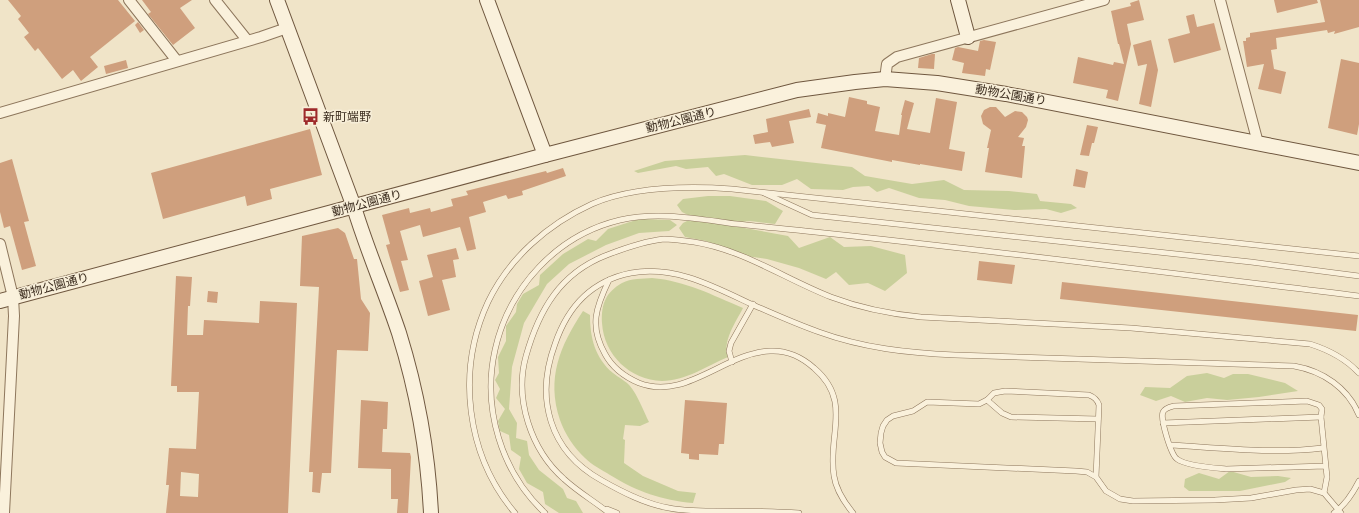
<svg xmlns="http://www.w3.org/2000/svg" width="1359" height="513" font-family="Bitter,'Noto Sans JP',serif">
  <rect width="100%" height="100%" fill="#f0e4c8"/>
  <g fill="#c9cf9b">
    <polygon points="745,155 852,167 865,176 912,184 944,180 964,190 1009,191 1037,194 1040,201 1071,204 1077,208 1061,213 1046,209 1014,210 969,206 945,200 919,198 889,188 877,192 869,186 853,187 843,190 811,189 797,179 782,185 752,185 724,174 716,176 708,167 686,169 676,166 638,173 634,171 665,161"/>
    <polygon points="708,196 730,196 766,201 783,211 775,224 750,221 723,224 788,236 799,248 830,237 844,247 871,246 905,255 907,273 885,291 868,283 849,285 836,272 826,279 799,268 767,259 731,254 706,241 685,237 679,228 683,223 689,220 690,216 682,212 677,205 683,199"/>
    <polygon points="639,219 670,220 677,225 669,231 639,233 606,245 569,264 547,284 524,323 512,367 509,409 517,423 516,438 527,441 529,455 539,470 563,489 567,498 576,501 583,513 559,513 545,504 543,492 527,483 519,469 521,457 511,450 509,435 500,431 498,421 505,409 496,398 500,389 495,380 499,373 498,357 506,341 506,326 516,312 517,304 523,294 539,285 540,275 563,254 588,239 596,241 608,229"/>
    <path d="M 652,278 C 686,281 712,295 743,308 C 736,322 722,341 728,357 C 707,366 685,381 662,381 C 630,380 604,355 602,323 C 601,304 606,292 622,283 C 631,278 643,279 652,278 Z"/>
    <path d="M 583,311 L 590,315 C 590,338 595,358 613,373 C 618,377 627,382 630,386 C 637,394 644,412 649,422 L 640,426 L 625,425 L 623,439 L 625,440 L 624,463 L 643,476 L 678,491 L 696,493 L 693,503 C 661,500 638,492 610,475 C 602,470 592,465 585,458 C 574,448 565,434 560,420 C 546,378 560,346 583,311 Z"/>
    <polygon points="1207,373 1224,378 1233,374 1248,374 1285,383 1298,391 1259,397 1227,400 1207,398 1185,402 1171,396 1156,401 1140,395 1145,387 1170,388 1187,376"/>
    <polygon points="1230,471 1251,477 1278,476 1291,478 1285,482 1240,491 1189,491 1184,487 1185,479 1199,473 1219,479"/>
  </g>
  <g fill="#cf9f7d" fill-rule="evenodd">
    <polygon points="8,0 118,0 135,21 90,57 98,67 81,81 73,70 62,79 38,48 35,51 24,37 29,33 18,19 21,16"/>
    <polygon points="142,0 192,0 180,8 195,28 173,45 148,14 151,12"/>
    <polygon points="1139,0 1144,20 1127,24 1131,44 1118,101 1106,98 1108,90 1073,83 1078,57 1113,65 1114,62 1124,64 1119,44 1118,44 1111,11 1131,6 1130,3"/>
    <polygon points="1274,0 1317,0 1318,3 1277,13"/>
    <polygon points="1320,0 1359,0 1359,27 1334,34 1335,31 1328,33 1327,30 1276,38 1277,49 1271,50 1274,69 1286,72 1281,94 1258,89 1264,64 1247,67 1243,41 1246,41 1246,38 1250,37 1250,33 1325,22"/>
    <polygon points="1194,14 1197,27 1214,23 1221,50 1174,63 1168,39 1190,33 1186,16"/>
    <polygon points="138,22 144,30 140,33 135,25"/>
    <polygon points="984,40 996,42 990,70 986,69 985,76 962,73 964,63 952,60 955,48 958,47 978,51 980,41"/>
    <polygon points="1151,40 1158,70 1151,107 1139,104 1147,64 1138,66 1133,45"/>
    <polygon points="932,54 935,54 934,69 918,68 919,58"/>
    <polygon points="1341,59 1359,63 1359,124 1357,135 1328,128"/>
    <polygon points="126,60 128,68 106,74 104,66"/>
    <polygon points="849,97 867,101 867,104 880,107 875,131 899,135 902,115 901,115 905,100 914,103 907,129 930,133 936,98 957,102 949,149 965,152 962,171 920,164 920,165 892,160 892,162 821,148 826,125 816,123 818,113 828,116 828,113 845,117"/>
    <polygon points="990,107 996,107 1005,117 1015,111 1022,112 1027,117 1028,120 1026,127 1018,137 1024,138 1022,146 1025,146 1022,178 985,172 989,148 987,148 991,130 983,124 981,116 984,110"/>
    <polygon points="809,109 811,117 789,121 794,143 772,147 770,142 755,144 753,135 768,132 766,119"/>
    <polygon points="1087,125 1098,127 1094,143 1092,143 1089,156 1080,155"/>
    <polygon points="310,129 322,175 270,189 272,199 247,206 245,196 163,219 151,173"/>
    <polygon points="12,159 29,221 24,222 36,266 22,270 10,226 4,228 0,212 0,163"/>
    <polygon points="563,168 566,176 522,191 523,195 508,199 506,195 483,202 486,212 469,217 476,249 467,251 460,227 423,237 420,225 400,231 408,260 401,261 409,290 400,292 386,245 390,244 382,215 409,208 410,213 430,208 431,212 453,206 451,199 468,195 466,191 546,171 547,173"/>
    <polygon points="1076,169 1088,172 1085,188 1073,186"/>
    <polygon points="338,228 345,233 354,259 357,259 361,299 370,313 368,351 337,350 331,473 322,473 320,493 312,492 313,472 309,472 319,287 300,286 302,236"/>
    <polygon points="456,248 459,259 453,260 456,277 442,280 450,310 428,316 419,281 433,277 427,255"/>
    <polygon points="979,261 1015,265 1012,284 977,280"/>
    <path d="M 176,276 L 192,277 L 190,306 L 188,306 L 187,335 L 203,335 L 204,320 L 259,323 L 260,301 L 297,303 L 288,513 L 166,513 L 169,485 L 166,485 L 169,448 L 196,449 L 199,392 L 177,392 L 177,386 L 171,386 ZM 181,472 L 199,474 L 198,497 L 180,496 Z"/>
    <polygon points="1062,282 1358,315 1356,331 1060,299"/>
    <polygon points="208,291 218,292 217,303 207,302"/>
    <polygon points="361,400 388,402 387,429 383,429 382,452 410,453 411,457 408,513 397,513 398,499 391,499 391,469 358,468"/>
    <polygon points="685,400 727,403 724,444 719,444 718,455 699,454 699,460 689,459 689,454 681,453"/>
  </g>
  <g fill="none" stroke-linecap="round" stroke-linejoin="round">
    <defs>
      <g id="lane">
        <polyline points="764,193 812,215 1251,262 1359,276"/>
        <path d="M 609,280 C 596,307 589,326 605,354 C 612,367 625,377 639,383 C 686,401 724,353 770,351 C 786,350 802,357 814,368 C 853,401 827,436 834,476 C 836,490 844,502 853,513"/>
        <polyline points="732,362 729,351 731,343 753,304"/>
        <polyline points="987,400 1002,413 1011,417 1098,419"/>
        <polyline points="1163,423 1321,417"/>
        <path d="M 1170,445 C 1221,448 1273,454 1323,448"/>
        <path d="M 1096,477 L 1087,472 L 1076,471 L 896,463 L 885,457 L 882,452 L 880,443 L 881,433 L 883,426 L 887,420 L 893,416 L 913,411 L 927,402 L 979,404 L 987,400 L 994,393 L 1005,391 L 1089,395 C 1094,397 1097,399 1099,405 L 1096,477 L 1106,491 L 1120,499 L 1133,501 L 1215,500 L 1251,498 L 1296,490 L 1310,489 L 1324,493 L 1341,513"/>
        <path d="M 1324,493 L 1327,477 L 1321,417 L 1322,409 L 1319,405 L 1307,401 L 1174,406 C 1170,407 1165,408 1163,412 C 1160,419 1171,455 1177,459 C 1186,466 1214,468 1226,469 L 1325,466"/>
        <polyline points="607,509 617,513"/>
        <path d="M 515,513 C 466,455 456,371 488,302 C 509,258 548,224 592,204 C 634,186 688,186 732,189 L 1359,256"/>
        <path d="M 545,513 C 501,472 482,408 495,350 C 509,287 557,235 620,220 C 658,211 698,219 737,224 C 763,227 789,229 815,232 C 996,251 1178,274 1359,296"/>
        <path d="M 609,513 C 594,501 578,492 564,479 C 531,450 514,399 526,356 C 539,310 560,273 607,255 C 625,248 645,241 664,239 C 674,239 684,241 694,242 C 744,250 785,279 831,297 C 860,308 890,314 921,317 L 1131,328 L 1310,344 C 1329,350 1345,358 1359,373"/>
        <path d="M 799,513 C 770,511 742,511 713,511 C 698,511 683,511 669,508 C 645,504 622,492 601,480 C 549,451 535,398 555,344 C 568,306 591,281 631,273 C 674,265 713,286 751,304 C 774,314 796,324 819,332 C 863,348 908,353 955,355 L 1294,366 C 1323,371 1348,388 1359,415"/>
        <path d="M 1334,513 C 1345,505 1353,493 1359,481"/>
      </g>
      <g id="street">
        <polyline points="129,0 177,61"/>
        <polyline points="215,0 247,40"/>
        <polyline points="1220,0 1258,143"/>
        <polyline points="885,79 887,64 897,57 1104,0"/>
        <polyline points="0,113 261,37 287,28"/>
        <polyline points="0,244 13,297 14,316 4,513"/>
      </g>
      <g id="secondary">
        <path d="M 277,0 L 354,207 C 367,250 385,291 399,333 C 417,391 428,452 431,513"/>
        <polyline points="487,0 545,155"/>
        <polyline points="958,0 968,37"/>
        <polyline points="0,301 545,155 797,90 855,82 885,79 937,83 1006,94 1359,163"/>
      </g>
    </defs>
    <use href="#lane" stroke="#8d765c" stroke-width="6"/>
    <use href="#street" stroke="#8d765c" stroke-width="12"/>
    <use href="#secondary" stroke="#6f573f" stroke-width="16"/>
    <use href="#lane" stroke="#faf1dc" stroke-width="5"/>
    <use href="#street" stroke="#faf1dc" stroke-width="10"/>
    <use href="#secondary" stroke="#faf1dc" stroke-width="14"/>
  </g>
  <defs>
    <symbol id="bus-bare" viewBox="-9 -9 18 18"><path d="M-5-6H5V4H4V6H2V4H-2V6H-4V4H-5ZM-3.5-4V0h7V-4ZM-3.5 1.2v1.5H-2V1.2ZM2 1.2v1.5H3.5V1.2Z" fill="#9e2a2b" stroke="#f7eed8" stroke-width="2.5" paint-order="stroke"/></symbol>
  </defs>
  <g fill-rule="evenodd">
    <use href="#bus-bare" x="298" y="104" width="25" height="25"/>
  </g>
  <g text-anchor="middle" stroke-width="3" stroke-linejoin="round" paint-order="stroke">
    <g font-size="12" fill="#3d2e20" stroke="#f7eed8">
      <text transform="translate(1011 95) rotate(10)" y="4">動物公園通り</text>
      <text transform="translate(681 120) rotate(-14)" y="4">動物公園通り</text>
      <text transform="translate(367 203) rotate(-15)" y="4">動物公園通り</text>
      <text transform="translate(54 286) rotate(-15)" y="4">動物公園通り</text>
    </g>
    <g font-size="12" fill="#3d2e20" stroke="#f7eed8" text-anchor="start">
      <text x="323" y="121">新町端野</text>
    </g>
  </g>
</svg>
